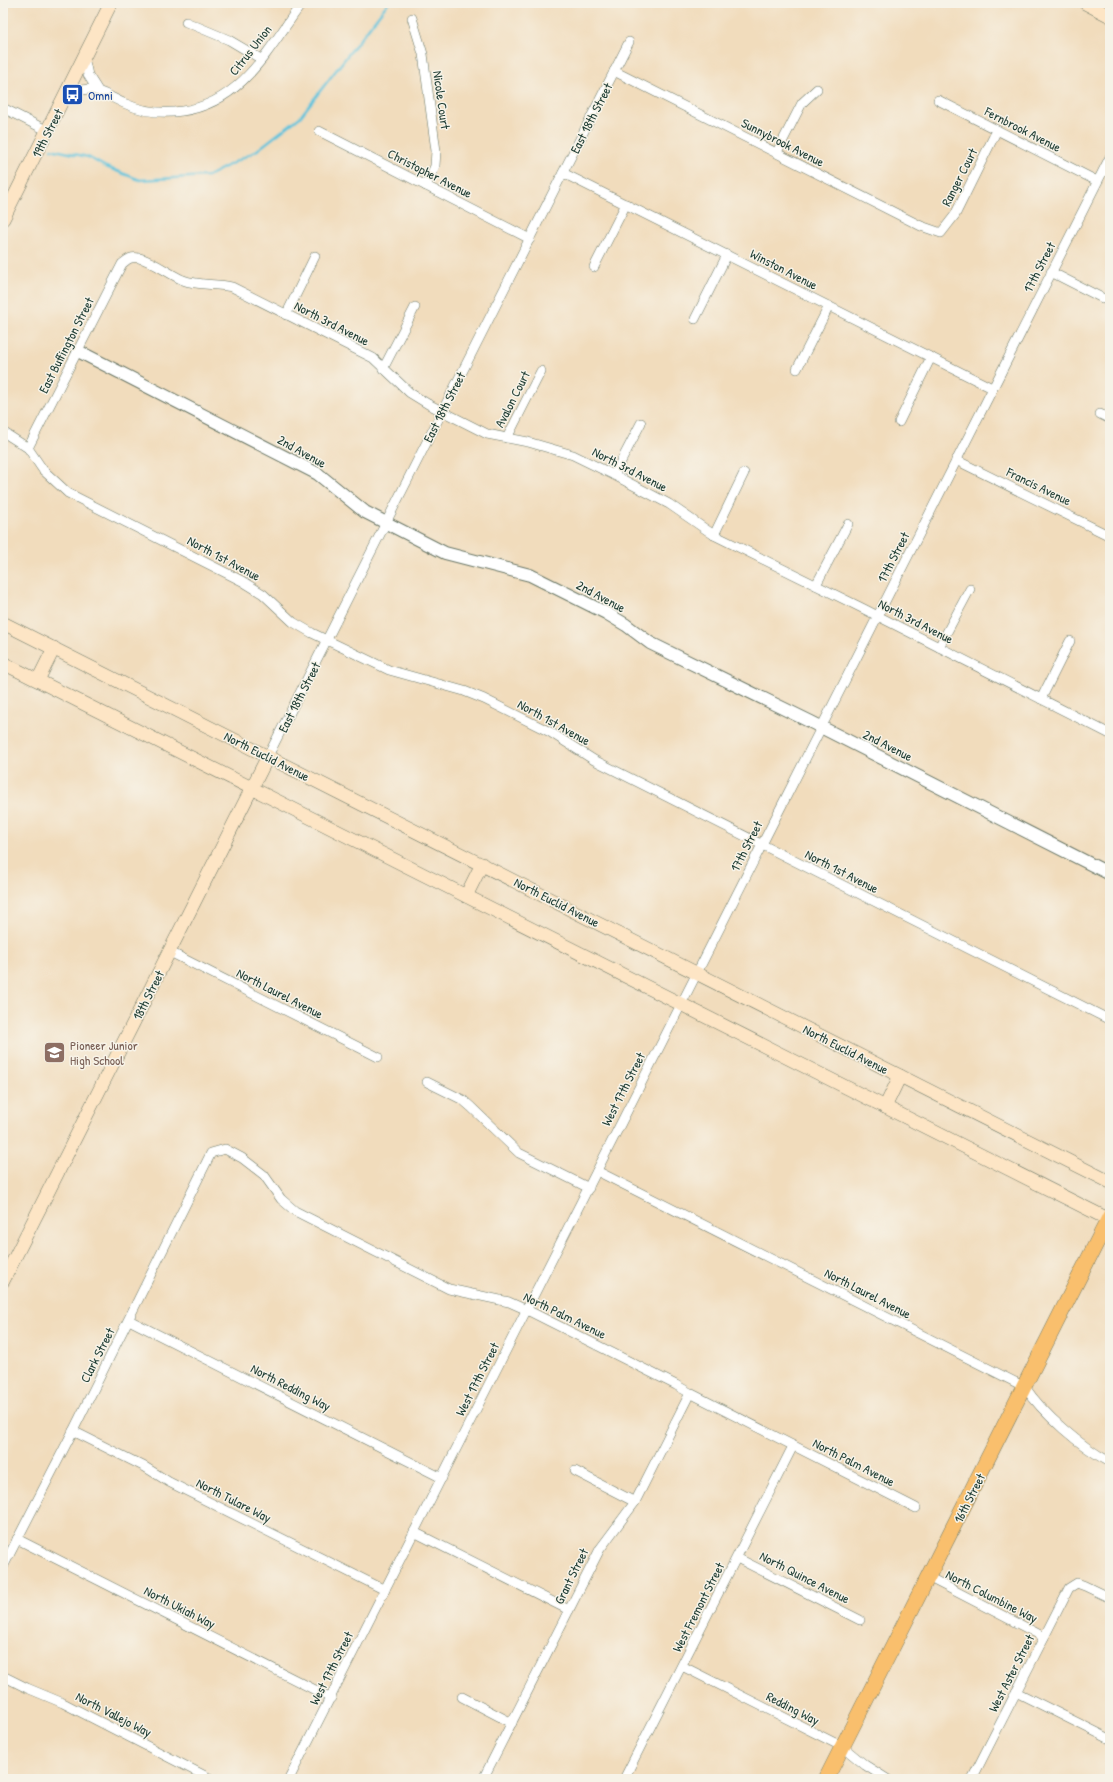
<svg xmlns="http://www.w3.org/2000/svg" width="1113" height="1782" font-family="'Patrick Hand',sans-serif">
  <rect width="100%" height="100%" fill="#f7f3e8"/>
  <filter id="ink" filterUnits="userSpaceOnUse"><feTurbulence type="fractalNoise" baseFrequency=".025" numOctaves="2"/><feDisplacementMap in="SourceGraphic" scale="8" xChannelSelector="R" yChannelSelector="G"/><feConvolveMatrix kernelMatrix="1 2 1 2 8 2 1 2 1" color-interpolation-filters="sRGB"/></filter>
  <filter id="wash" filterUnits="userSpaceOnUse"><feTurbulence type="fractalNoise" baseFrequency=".012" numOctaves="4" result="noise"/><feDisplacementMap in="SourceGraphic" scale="16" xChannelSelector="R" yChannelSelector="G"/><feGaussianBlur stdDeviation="0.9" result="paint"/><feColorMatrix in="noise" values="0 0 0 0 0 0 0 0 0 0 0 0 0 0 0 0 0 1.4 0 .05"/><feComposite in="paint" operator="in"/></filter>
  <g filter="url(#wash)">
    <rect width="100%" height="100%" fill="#f1dcbc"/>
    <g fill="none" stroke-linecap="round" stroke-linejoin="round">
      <polyline stroke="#5ec3dc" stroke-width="2.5" points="51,149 88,157 106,167 140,180 208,176 256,151 300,117 388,3"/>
    </g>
  </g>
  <g filter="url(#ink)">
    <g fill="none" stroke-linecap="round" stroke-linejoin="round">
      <defs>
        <g id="minor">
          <polyline points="412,18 423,54 436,151 435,166 426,186"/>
          <polyline points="186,22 229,40 261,59"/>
          <polyline points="84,57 88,75 97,89"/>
          <polyline points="614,71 921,226 941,233 955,215 997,130"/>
          <path d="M 65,97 C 92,81 100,93 126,104 C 144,112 163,114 182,111 C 242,103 269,48 302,3"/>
          <polyline points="938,100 1097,181"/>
          <polyline points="3,108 48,131"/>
          <polyline points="319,131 530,239"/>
          <polyline points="777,152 802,103 817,89"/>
          <polyline points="563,173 992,388"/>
          <polyline points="594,267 626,204"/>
          <polyline points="1051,272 1110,302"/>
          <polyline points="286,315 315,256"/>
          <polyline points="695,319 727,255"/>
          <polyline points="383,369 415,307"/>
          <polyline points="797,369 829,306"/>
          <polyline points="1100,414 1110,419"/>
          <polyline points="899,422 931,357"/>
          <polyline points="3,432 28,448 43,470 68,493 242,581 263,594 293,622 312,633 389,670 464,691 484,699 550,732 594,760 1110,1020"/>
          <polyline points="507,438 541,371"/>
          <path d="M 28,448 L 122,264 C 127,260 131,256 139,258 C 153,261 169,274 183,280 C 198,286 216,283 232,287 L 373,358 L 410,393 L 428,404 L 487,434 L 528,442 L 573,455 L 614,475 L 669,504 L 714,535 L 862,608 L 1110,734"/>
          <polyline points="956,460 1110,536"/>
          <polyline points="614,475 641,423"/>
          <polyline points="714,535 744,473"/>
          <polyline points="816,585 848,524"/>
          <polyline points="939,647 970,589"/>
          <polyline points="1041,699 1070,641"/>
          <polyline points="268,756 629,42"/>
          <polyline points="170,952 378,1057"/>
          <polyline points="427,1082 463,1100 471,1107 519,1153 589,1188"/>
          <path d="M 597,1171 L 1025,1387 C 1043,1414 1081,1447 1110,1462"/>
          <polyline points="129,1320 442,1478"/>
          <polyline points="73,1431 145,1467 169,1482 385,1590"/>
          <polyline points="575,1471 635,1502"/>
          <polyline points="414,1532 569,1610"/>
          <polyline points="17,1539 331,1698"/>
          <polyline points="737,1558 860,1620"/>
          <polyline points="3,1567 73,1431 211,1153 225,1149 242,1158 264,1175 281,1199 295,1211 449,1289 509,1302 527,1310 676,1385 690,1393 916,1508"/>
          <polyline points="928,1577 1044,1637"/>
          <polyline points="682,1666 843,1747 865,1765 887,1779"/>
          <polyline points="3,1676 27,1688 63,1703 211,1779"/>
          <polyline points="1016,1692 1110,1739"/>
          <polyline points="462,1697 512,1723"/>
          <polyline points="289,1779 1110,157"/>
          <polyline points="483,1779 600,1549 635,1502 690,1393"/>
          <polyline points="624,1779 793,1446"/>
          <polyline points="972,1779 1069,1588 1077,1583 1085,1586 1110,1598"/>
        </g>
        <polyline id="tertiary" points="78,351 318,474 365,512 445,553 530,575 606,613 626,625 650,643 811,722 1110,874"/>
        <g id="secondary">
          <polyline points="1085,3 1110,16"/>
          <polyline points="3,219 111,3"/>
          <polyline points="3,623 1110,1182"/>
          <polyline points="3,663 1108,1219"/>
          <polyline points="38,680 54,648"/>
          <polyline points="466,896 482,864"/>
          <polyline points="885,1107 900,1076"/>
          <polyline points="3,1281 268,756"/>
        </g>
        <polyline id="primary" points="826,1779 1110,1216"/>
      </defs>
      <use href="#minor" stroke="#687564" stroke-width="10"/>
      <use href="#tertiary" stroke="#687564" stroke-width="14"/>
      <use href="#secondary" stroke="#687564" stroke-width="14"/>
      <use href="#primary" stroke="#687564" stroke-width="16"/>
      <use href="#minor" stroke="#fff" stroke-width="9"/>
      <use href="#tertiary" stroke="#fff" stroke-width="12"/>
      <use href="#secondary" stroke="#fde5c5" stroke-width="13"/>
      <use href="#primary" stroke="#f9bf6d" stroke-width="15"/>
    </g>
  </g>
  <defs>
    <symbol id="bus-square" viewBox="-11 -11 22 22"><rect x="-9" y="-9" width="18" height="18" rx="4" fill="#1a4fb4" stroke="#f7f3e8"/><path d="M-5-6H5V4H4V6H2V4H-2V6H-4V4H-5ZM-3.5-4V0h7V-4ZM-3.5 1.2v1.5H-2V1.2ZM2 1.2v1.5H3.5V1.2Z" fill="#fff"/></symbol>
    <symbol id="school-square" viewBox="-11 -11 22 22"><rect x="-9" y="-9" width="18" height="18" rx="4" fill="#8d6e63" stroke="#f7f3e8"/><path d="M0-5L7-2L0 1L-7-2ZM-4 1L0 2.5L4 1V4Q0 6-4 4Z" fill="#fff"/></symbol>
  </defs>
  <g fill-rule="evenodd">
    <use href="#bus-square" x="60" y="82" width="25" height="25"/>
    <use href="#school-square" x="42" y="1040" width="25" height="25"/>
  </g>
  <g text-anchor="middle" stroke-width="3" stroke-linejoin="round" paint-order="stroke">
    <g font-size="13" fill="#1f3d34" stroke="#f7f3e8">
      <text transform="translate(250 50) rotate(-52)" y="5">Citrus Union</text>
      <text transform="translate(442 100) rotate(82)" y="5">Nicole Court</text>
      <text transform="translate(591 118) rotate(-63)" y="5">East 18th Street</text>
      <text transform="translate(1023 129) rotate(27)" y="5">Fernbrook Avenue</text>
      <text transform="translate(47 133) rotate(-63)" y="5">19th Street</text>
      <text transform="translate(783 142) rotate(27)" y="5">Sunnybrook Avenue</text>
      <text transform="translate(430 173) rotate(27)" y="5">Christopher Avenue</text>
      <text transform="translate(959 177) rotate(-63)" y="5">Ranger Court</text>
      <text transform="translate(1039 267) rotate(-63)" y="5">17th Street</text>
      <text transform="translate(784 269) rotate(27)" y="5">Winston Avenue</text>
      <text transform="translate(332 323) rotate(27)" y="5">North 3rd Avenue</text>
      <text transform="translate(66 345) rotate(-63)" y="5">East Buffington Street</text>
      <text transform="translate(512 399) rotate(-63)" y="5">Avalon Court</text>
      <text transform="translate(444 407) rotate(-63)" y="5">East 18th Street</text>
      <text transform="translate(302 451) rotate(29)" y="5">2nd Avenue</text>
      <text transform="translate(630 469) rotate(27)" y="5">North 3rd Avenue</text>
      <text transform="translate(1039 486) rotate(26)" y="5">Francis Avenue</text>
      <text transform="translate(893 557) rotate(-63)" y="5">17th Street</text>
      <text transform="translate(224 558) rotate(28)" y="5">North 1st Avenue</text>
      <text transform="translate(601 596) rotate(28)" y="5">2nd Avenue</text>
      <text transform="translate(916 621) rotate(27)" y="5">North 3rd Avenue</text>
      <text transform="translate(299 697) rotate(-63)" y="5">East 18th Street</text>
      <text transform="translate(554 722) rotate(29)" y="5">North 1st Avenue</text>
      <text transform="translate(888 745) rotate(27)" y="5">2nd Avenue</text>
      <text transform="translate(267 756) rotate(27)" y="5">North Euclid Avenue</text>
      <text transform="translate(746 846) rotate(-63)" y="5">17th Street</text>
      <text transform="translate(842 871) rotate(27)" y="5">North 1st Avenue</text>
      <text transform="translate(557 902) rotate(27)" y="5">North Euclid Avenue</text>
      <text transform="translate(280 993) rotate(27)" y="5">North Laurel Avenue</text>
      <text transform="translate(148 995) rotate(-63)" y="5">18th Street</text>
      <text transform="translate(846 1049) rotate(27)" y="5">North Euclid Avenue</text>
      <text transform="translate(623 1089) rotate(-63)" y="5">West 17th Street</text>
      <text transform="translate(868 1293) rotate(27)" y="5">North Laurel Avenue</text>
      <text transform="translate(565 1315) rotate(26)" y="5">North Palm Avenue</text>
      <text transform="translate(97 1355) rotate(-63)" y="5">Clark Street</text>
      <text transform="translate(477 1379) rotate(-63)" y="5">West 17th Street</text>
      <text transform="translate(291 1387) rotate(27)" y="5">North Redding Way</text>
      <text transform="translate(854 1462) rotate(27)" y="5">North Palm Avenue</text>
      <text transform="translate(969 1498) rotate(-63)" y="5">16th Street</text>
      <text transform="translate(234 1500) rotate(27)" y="5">North Tulare Way</text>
      <text transform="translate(571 1576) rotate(-64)" y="5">Grant Street</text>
      <text transform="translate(805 1577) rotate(27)" y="5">North Quince Avenue</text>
      <text transform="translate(992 1596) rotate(27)" y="5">North Columbine Way</text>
      <text transform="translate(180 1607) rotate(27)" y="5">North Ukiah Way</text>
      <text transform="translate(698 1607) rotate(-63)" y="5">West Fremont Street</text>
      <text transform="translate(331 1668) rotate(-63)" y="5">West 17th Street</text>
      <text transform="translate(1011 1673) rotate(-63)" y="5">West Aster Street</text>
      <text transform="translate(793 1708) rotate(27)" y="5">Redding Way</text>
      <text transform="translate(114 1714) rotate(27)" y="5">North Vallejo Way</text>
    </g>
    <g font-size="13" fill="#164399" stroke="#f7f3e8" text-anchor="start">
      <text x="88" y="100">Omni</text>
    </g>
    <g font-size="13" fill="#785e54" stroke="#f7f3e8" text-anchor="start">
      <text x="70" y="1050">Pioneer Junior<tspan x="70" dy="15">High School</tspan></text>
    </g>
  </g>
  <rect width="1113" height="1782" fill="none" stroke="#f7f3e8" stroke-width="16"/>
</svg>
